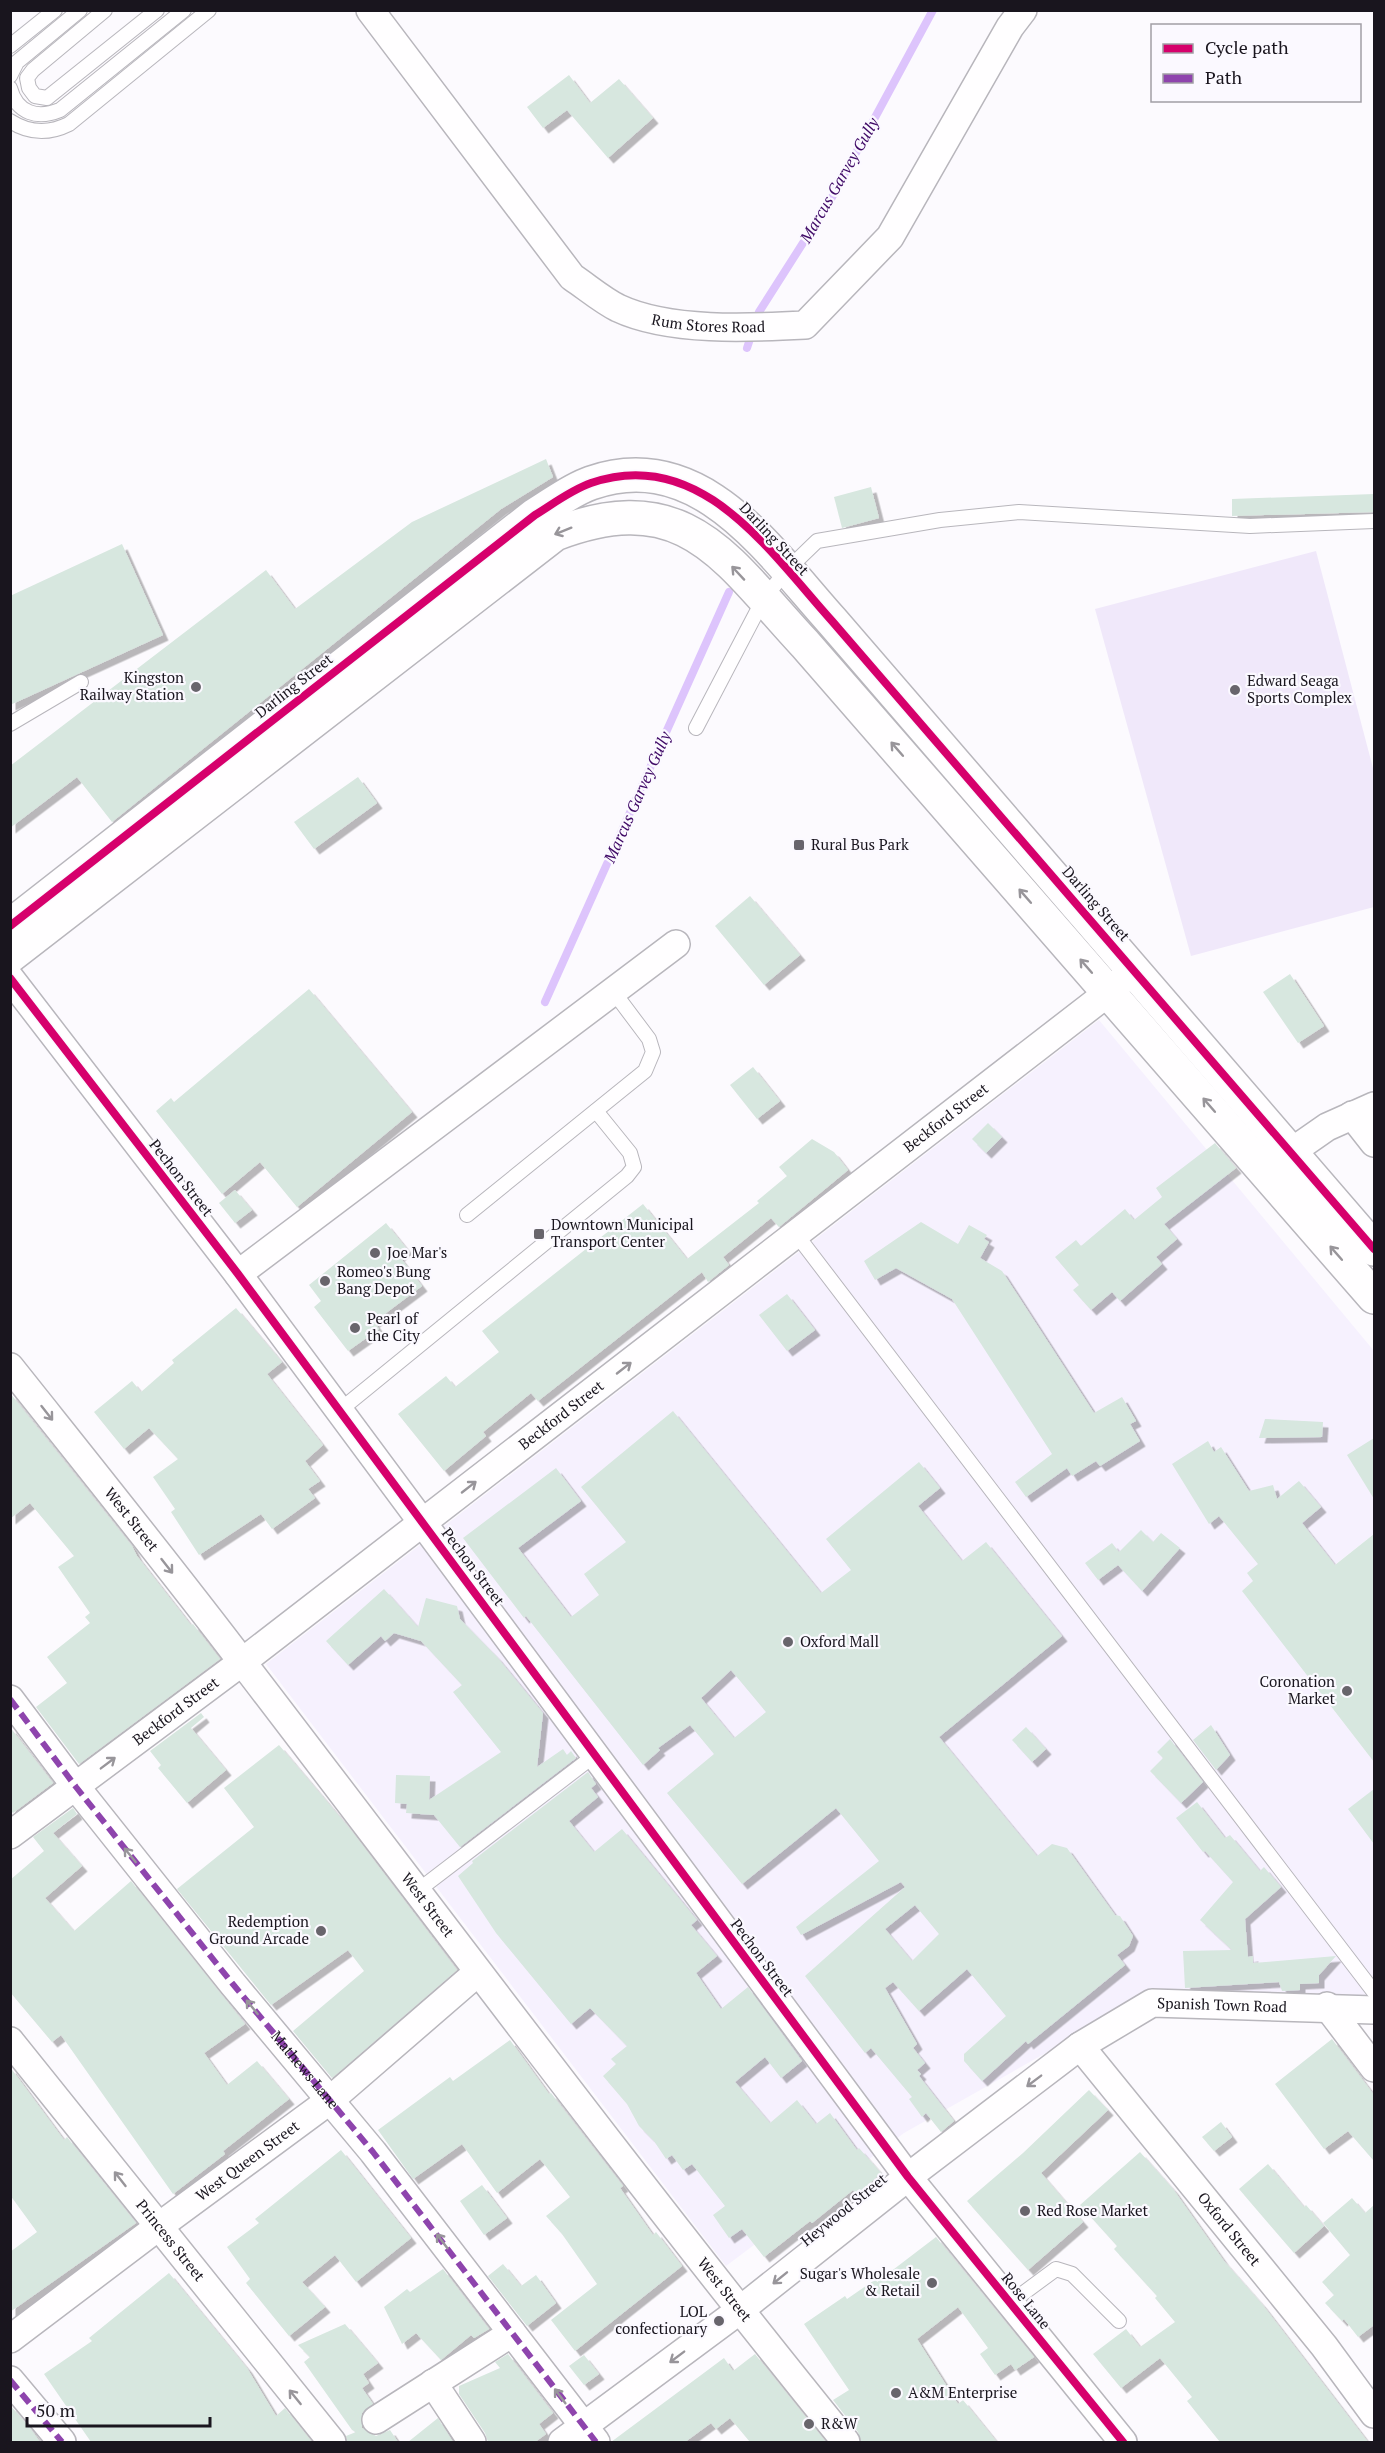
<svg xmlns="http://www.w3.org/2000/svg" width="1385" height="2453" font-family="'PT Serif',serif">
  <defs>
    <filter id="shadow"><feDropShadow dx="5.5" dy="5.5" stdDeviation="0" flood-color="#0004"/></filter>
  </defs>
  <rect width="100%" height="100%" fill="#fcfafe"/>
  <polygon fill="#f6f1fe" points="1099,1020 1374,1351 1374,1534 1265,1620 1374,1762 1374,1995 1145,1997 904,2133 726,2266 266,1664"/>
  <polygon fill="#f0e8fa" points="1316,551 1374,772 1374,907 1191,956 1095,609"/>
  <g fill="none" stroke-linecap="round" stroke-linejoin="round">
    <g stroke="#ddc4fc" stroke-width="8">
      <polyline points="756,322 759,312 831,199 933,10"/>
      <polyline points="747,348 752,333"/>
      <polyline points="545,1002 729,592"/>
    </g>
  </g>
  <g fill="#d7e7df" fill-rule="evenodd" filter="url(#shadow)">
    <polygon points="569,75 590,103 619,79 653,118 608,158 567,110 543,128 527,107"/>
    <polygon points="546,459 553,477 501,509 112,822 77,777 10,828 10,766 266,570 295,609 412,522"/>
    <polygon points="871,487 879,518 842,528 834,497"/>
    <polygon points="1374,494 1374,512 1232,516 1232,499"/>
    <polygon points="122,544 163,635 10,705 10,596"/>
    <polygon points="358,777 377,803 314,849 294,822"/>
    <polygon points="750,896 800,955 764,985 715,926"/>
    <polygon points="1290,974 1324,1026 1298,1043 1263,992"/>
    <polygon points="309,989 412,1112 297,1207 260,1162 222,1194 156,1111 171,1098 174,1102"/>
    <polygon points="753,1067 780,1101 757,1119 730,1085"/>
    <polygon points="988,1123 1002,1137 986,1153 972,1139"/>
    <polygon points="812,1139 834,1152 848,1170 779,1227 771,1218 723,1257 729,1265 708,1282 702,1272 538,1401 531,1393 483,1432 486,1436 444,1471 398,1414 446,1376 455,1387 499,1352 482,1331 643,1204 687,1259 759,1203 757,1201 787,1176 779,1167"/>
    <polygon points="1215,1143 1236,1168 1164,1224 1177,1239 1156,1257 1162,1264 1120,1301 1112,1292 1091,1310 1073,1290 1079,1285 1055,1257 1076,1240 1081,1246 1125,1209 1134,1220 1162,1197 1156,1188"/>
    <polygon points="235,1190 252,1210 235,1223 219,1203"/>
    <polygon points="921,1222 958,1244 969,1225 987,1235 984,1239 989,1242 980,1258 1002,1271 1094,1413 1122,1397 1136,1421 1130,1424 1140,1441 1100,1466 1096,1461 1072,1476 1067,1468 1026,1497 1015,1482 1052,1454 952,1299 896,1268 875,1280 864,1261"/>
    <polygon points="386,1223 407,1249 399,1256 422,1286 374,1322 379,1329 348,1351 314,1307 321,1301 309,1285"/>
    <polygon points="787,1294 815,1330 787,1351 759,1315"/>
    <polygon points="236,1308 282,1362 267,1374 323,1445 305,1461 320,1481 308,1489 315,1498 272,1529 261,1514 199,1555 171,1512 175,1509 153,1477 178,1459 149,1428 124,1449 94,1412 132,1381 141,1392 174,1363 172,1360"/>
    <polygon points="10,1393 132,1546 137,1556 191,1625 193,1624 220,1659 79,1764 36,1707 67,1683 47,1657 90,1623 85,1617 90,1613 58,1567 74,1556 30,1503 10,1519"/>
    <path d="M 673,1411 L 821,1593 L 851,1570 L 826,1539 L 919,1462 L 940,1488 L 918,1506 L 962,1561 L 986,1542 L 1062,1636 L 939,1737 L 1037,1856 L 1052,1844 L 1067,1848 L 1115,1915 L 1120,1916 L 1133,1936 L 1129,1946 L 1117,1955 L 1125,1965 L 1028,2044 L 1026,2041 L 982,2081 L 964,2061 L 964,2054 L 1006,2016 L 967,1969 L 919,2011 L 893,1982 L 885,1988 L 917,2044 L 913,2048 L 925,2063 L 917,2070 L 921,2074 L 919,2076 L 954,2121 L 941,2132 L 926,2113 L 922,2117 L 909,2099 L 912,2097 L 871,2048 L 865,2053 L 805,1976 L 905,1887 L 901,1882 L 801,1935 L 796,1927 L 879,1861 L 836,1808 L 742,1884 L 667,1793 L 714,1754 L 690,1725 L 658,1748 L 660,1750 L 643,1765 L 526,1616 L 524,1618 L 463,1538 L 556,1468 L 581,1501 L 518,1548 L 571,1617 L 599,1595 L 584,1574 L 626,1542 L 581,1487 ZM 731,1670 L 766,1712 L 734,1738 L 701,1698 ZM 915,1905 L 939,1934 L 912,1961 L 885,1929 Z"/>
    <polygon points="1265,1419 1323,1422 1322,1437 1259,1438"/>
    <polygon points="1374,1438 1374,1499 1347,1455"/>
    <polygon points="1208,1441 1214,1452 1221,1447 1249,1491 1273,1485 1277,1499 1299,1481 1321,1507 1302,1523 1335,1565 1374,1534 1374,1762 1242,1591 1253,1581 1247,1573 1258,1564 1219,1516 1209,1524 1172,1464"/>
    <polygon points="1141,1530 1153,1542 1161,1533 1180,1548 1142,1591 1118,1565 1098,1580 1085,1563 1112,1543 1119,1552"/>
    <polygon points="384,1589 418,1627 426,1598 457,1606 460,1619 497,1657 543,1713 537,1767 563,1749 567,1755 571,1751 576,1758 460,1847 434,1815 406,1813 407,1804 395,1803 396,1775 430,1776 429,1800 501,1752 453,1692 462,1685 421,1641 394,1633 385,1641 381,1636 348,1665 326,1641"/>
    <polygon points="201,1713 204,1717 191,1728 226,1770 187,1803 158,1768 161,1765 150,1751"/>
    <polygon points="1211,1725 1230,1755 1216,1770 1193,1740"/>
    <polygon points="10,1727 53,1783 13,1813 10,1810"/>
    <polygon points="1026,1727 1046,1749 1032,1762 1012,1740"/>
    <polygon points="1170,1739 1203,1782 1181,1803 1150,1771 1163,1758 1157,1752"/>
    <polygon points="279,1745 351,1830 457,1970 332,2078 293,2031 364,1971 348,1950 271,2005 177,1889 254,1827 224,1788"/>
    <polygon points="588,1772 596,1784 591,1788 598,1797 569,1821 594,1852 622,1829 697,1920 691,1925 717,1956 696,1973 721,2009 748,1987 802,2061 781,2078 765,2057 735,2082 770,2123 797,2100 816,2124 830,2113 857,2150 859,2148 881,2173 857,2195 853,2190 812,2223 810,2221 764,2257 742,2229 729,2238 713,2215 725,2206 692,2164 683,2170 672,2155 666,2159 654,2141 639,2126 627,2104 603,2076 616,2064 611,2059 627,2046 590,2008 571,2024 496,1933 458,1876 473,1863 472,1861"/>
    <polygon points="1374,1789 1374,1844 1348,1809"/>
    <polygon points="1197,1802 1225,1838 1230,1835 1260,1871 1264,1867 1281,1887 1245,1919 1248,1957 1253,1956 1253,1963 1336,1956 1319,1975 1319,1983 1300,1984 1300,1990 1282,1991 1279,1982 1185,1988 1183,1951 1232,1950 1200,1920 1233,1882 1205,1851 1203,1852 1176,1818"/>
    <polygon points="73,1808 77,1814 53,1833 82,1866 45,1898 74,1931 131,1881 245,2024 204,2053 227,2085 257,2061 289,2099 223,2151 225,2154 173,2194 61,2035 52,2042 10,1992 10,1880 44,1851 33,1837"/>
    <polygon points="1332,2039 1374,2095 1374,2161 1348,2131 1324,2149 1275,2084"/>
    <polygon points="510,2040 549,2094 551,2093 623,2186 620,2188 653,2235 656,2232 682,2266 575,2351 551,2320 597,2284 562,2234 546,2216 570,2197 540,2159 497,2193 462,2144 413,2179 378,2130 450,2077 453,2081"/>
    <polygon points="10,2067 64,2140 67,2137 136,2223 10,2312 10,2252 37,2232 10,2195"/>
    <polygon points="1089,2090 1108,2110 1041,2173 1083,2222 1028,2270 967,2201 1023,2153"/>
    <polygon points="1221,2122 1232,2137 1214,2151 1202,2137"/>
    <polygon points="341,2150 411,2238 356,2282 335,2255 302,2282 325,2307 289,2336 246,2283 250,2279 227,2247 259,2223 255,2219"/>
    <polygon points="1140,2152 1173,2189 1224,2261 1262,2304 1368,2442 1220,2442 1187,2401 1192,2397 1160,2358 1121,2388 1093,2354 1126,2329 1140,2347 1175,2322 1155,2298 1157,2296 1114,2249 1117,2246 1080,2205"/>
    <polygon points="1268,2164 1304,2207 1306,2205 1324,2226 1294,2253 1239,2189"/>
    <polygon points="482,2185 507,2218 484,2235 460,2201"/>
    <polygon points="1352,2198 1365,2213 1374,2205 1374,2325 1358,2337 1344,2319 1342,2321 1325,2303 1334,2295 1322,2282 1350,2255 1323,2223"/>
    <polygon points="936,2237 1034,2357 1015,2370 1011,2364 995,2375 980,2354 988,2348 958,2307 917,2339 958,2404 963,2400 997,2442 861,2442 858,2432 833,2400 849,2390 804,2324 845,2296 847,2299 876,2279 877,2282"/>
    <polygon points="503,2264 521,2286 536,2275 556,2303 527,2326 488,2276"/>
    <polygon points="443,2269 489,2329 474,2338 471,2335 441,2360 416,2333 402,2344 384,2307 407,2289 410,2292"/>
    <polygon points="169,2273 247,2368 276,2416 285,2408 312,2442 91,2442 44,2374 92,2341 89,2338"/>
    <polygon points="345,2324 378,2363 363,2374 369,2383 362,2388 373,2404 362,2413 362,2428 376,2436 390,2430 398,2442 347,2442 346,2436 356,2432 352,2430 304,2362 310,2357 298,2345"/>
    <polygon points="508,2354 553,2413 539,2424 546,2434 535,2442 488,2442 485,2433 459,2394 459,2386 500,2368 495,2362"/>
    <polygon points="755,2354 826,2442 750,2442 730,2418 716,2429 711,2423 685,2442 611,2442 724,2358 733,2371"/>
    <polygon points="584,2355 599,2374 584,2385 569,2366"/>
    <polygon points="10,2405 30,2428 40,2442 10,2442"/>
    <polygon points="438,2418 453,2442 408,2442"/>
  </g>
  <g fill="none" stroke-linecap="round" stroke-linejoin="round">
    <defs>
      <g id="lane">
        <polyline points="105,10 33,70 27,78 29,88 35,96 47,98 157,10"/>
        <polyline points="10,46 55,10"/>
        <polyline points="10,76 17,62 80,10"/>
        <path d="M 10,88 C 17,114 38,119 60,110 L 184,10"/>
        <path d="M 10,121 C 30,134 49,134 69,124 L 209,10"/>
        <polyline points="10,724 81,682"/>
        <polyline points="696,728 763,600 786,571 817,541 940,520 1019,512 1250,526 1374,521"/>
        <polyline points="467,1215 645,1071 653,1052 649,1039 613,991"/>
        <polyline points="796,1234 1374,1992"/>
        <polyline points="339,1411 627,1176 634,1167 630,1153 596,1111"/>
        <polyline points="416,1892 595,1755"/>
        <polyline points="1010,2303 1056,2269 1072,2274 1119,2321"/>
      </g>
      <g id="street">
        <path id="s1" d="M 370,10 L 572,277 C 587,287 602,300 618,308 C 669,332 750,328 805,325 L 890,237 L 1010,27 L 1023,10"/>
        <polyline points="10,978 238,1274 908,2177 1123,2442"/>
        <polyline points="1352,1115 1374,1143"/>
        <polyline points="1274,1164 1327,1127 1374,1106"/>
        <polyline points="238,1274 676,944"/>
        <path id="s2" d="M 10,1367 C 88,1465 167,1563 243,1663 C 443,1924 639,2187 846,2442"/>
        <polyline points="10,1699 76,1787 232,1983 373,2152 596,2442"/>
        <path id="s3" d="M 10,1835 L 242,1662 L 1109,992 L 1134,969"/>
        <polyline points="1327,2006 1374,2068"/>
        <path id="s4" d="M 10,2041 L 332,2442"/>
        <path id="s5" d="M 1080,2046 L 1324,2346 L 1374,2414"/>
        <path id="s6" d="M 10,2339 L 158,2227 L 329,2101 L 477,1973"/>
        <polyline points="10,2380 62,2442"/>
        <polyline points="433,2383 472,2442"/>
        <polyline points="376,2420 512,2333"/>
        <path id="s7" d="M 562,2442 L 740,2310 L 908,2177 L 1080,2046 L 1152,2003 L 1374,2010"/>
      </g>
      <g id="secondary">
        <path d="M 10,926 L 535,515 C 553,504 571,490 591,483 C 700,445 769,551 832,621 L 1374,1249"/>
        <path d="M 10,956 L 555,534 C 686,484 725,558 805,644 L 1374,1297"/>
      </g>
    </defs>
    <use href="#lane" stroke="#b8b6bc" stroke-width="16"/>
    <use href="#street" stroke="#b8b6bc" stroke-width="30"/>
    <use href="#secondary" stroke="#b8b6bc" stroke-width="36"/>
    <use href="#lane" stroke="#fffeff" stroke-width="14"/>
    <use href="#street" stroke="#fffeff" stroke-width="27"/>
    <use href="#secondary" stroke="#fffeff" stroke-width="33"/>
    <g stroke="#8e44ad" stroke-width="6" stroke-dasharray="12 6" stroke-linecap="butt">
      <path id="s8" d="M 10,1699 L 76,1787 L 232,1983 L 373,2152 L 596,2442"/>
      <polyline points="10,2380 62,2442"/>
    </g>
    <defs>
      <g id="cycleway">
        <path d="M 10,926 L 535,515 C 553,504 571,490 591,483 C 700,445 769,551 832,621 L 1374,1249"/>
        <polyline points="10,978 238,1274 908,2177 1123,2442"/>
      </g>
    </defs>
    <use href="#cycleway" stroke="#fbf9ff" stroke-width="11"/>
    <use href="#cycleway" stroke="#d6006c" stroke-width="8"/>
  </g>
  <defs><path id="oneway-shaft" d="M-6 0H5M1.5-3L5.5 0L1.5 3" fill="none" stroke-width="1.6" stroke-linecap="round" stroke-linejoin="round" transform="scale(1.5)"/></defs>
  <g stroke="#98959a">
    <use href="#oneway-shaft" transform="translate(563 531) rotate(158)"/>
    <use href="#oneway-shaft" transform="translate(738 573) rotate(-133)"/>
    <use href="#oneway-shaft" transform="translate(897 749) rotate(-131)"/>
    <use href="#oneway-shaft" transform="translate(1025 896) rotate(-131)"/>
    <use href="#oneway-shaft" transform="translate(1086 966) rotate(-131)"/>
    <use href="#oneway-shaft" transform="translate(1209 1105) rotate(-131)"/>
    <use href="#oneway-shaft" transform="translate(1336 1253) rotate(-131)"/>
    <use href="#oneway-shaft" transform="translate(624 1368) rotate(-38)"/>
    <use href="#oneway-shaft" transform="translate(47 1413) rotate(52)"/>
    <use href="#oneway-shaft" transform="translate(469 1487) rotate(-38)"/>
    <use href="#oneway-shaft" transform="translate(167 1566) rotate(52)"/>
    <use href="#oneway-shaft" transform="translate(108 1763) rotate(-37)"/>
    <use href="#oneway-shaft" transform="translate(130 1855) rotate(-129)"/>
    <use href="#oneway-shaft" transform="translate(252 2007) rotate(-129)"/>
    <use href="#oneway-shaft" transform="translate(1034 2081) rotate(143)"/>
    <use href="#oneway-shaft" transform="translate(120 2179) rotate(-128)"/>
    <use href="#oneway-shaft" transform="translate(442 2241) rotate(-127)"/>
    <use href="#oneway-shaft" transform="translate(780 2278) rotate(141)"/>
    <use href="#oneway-shaft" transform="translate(677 2357) rotate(143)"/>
    <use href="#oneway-shaft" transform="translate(560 2396) rotate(-127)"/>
    <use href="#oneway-shaft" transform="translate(295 2397) rotate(-129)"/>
  </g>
  <g fill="#68656c" stroke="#fbf9ff" stroke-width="2">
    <circle cx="196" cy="687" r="6"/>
    <circle cx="1235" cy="690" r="6"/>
    <rect x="793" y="839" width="12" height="12" rx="3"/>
    <rect x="533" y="1228" width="12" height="12" rx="3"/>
    <circle cx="375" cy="1253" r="6"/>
    <circle cx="325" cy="1281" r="6"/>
    <circle cx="355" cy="1328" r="6"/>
    <circle cx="788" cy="1642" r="6"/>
    <circle cx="1347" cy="1691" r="6"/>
    <circle cx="321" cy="1931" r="6"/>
    <circle cx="1025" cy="2211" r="6"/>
    <circle cx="932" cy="2283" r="6"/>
    <circle cx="719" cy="2321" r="6"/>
    <circle cx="896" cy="2393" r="6"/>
    <circle cx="809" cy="2424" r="6"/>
  </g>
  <g text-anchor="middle" stroke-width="4.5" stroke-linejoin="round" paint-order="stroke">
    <g font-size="15" fill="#19151e" stroke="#fbf9ff">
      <text dy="5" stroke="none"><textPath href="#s1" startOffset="483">Rum Stores Road</textPath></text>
      <text transform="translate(774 539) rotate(47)" y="5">Darling Street</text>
      <text transform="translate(294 686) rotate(-38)" y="5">Darling Street</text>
      <text transform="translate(1096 904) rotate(49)" y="5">Darling Street</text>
      <text dy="5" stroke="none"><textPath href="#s3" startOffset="1179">Beckford Street</textPath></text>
      <text transform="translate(181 1178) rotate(52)" y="5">Pechon Street</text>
      <text dy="5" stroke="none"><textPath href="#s3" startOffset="693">Beckford Street</textPath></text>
      <text dy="5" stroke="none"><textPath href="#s2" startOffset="195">West Street</textPath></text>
      <text transform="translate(473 1567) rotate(53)" y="5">Pechon Street</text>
      <text dy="5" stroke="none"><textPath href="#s3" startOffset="207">Beckford Street</textPath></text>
      <text dy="5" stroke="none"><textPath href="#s2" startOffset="681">West Street</textPath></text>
      <text transform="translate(762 1958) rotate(53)" y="5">Pechon Street</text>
      <text dy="5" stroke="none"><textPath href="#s7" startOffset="806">Spanish Town Road</textPath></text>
      <text dy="5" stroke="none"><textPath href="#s8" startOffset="474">Mathews Lane</textPath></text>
      <text dy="5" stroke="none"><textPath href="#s6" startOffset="297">West Queen Street</textPath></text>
      <text transform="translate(844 2210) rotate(-39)" y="5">Heywood Street</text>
      <text dy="5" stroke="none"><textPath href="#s5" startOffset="236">Oxford Street</textPath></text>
      <text dy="5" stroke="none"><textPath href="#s4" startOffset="256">Princess Street</textPath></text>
      <text dy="5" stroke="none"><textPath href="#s2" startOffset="1167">West Street</textPath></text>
      <text transform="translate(1026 2301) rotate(51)" y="5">Rose Lane</text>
    </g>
    <g font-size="15" fill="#19151e" stroke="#fbf9ff" text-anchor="start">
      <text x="184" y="683" text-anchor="end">Kingston<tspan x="184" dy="17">Railway Station</tspan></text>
      <text x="1247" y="686">Edward Seaga<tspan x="1247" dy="17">Sports Complex</tspan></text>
      <text x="811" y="850">Rural Bus Park</text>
      <text x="551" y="1230">Downtown Municipal<tspan x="551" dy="17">Transport Center</tspan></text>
      <text x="387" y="1258">Joe Mar's</text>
      <text x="337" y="1277">Romeo's Bung<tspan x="337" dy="17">Bang Depot</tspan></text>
      <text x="367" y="1324">Pearl of<tspan x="367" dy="17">the City</tspan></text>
      <text x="800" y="1647">Oxford Mall</text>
      <text x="1335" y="1687" text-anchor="end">Coronation<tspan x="1335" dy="17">Market</tspan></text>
      <text x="309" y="1927" text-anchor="end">Redemption<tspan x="309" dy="17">Ground Arcade</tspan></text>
      <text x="1037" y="2216">Red Rose Market</text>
      <text x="920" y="2279" text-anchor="end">Sugar's Wholesale<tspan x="920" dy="17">&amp; Retail</tspan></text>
      <text x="707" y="2317" text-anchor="end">LOL<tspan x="707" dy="17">confectionary</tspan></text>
      <text x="908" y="2398">A&amp;M Enterprise</text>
      <text x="821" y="2429">R&amp;W</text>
    </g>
    <g font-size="16" font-style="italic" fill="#3f0966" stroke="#fbf9ff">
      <text transform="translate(839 180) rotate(-60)" y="6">Marcus Garvey Gully</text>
      <text transform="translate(637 797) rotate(-66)" y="6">Marcus Garvey Gully</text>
    </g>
  </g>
  <rect width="1385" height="2453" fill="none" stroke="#19151e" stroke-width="24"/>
  <rect x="1151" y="24" width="210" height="78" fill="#fbf9ff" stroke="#a19ea5" stroke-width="1.5"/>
  <rect x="1163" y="44" width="30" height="9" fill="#d6006c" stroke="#a19ea5" stroke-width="1.5"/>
  <text x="1205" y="54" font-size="18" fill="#19151e">Cycle path</text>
  <rect x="1163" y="74" width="30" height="9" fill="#8e44ad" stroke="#a19ea5" stroke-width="1.5"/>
  <text x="1205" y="84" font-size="18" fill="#19151e">Path</text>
  <path d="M27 2417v9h183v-9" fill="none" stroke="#19151e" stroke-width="3"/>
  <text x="36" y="2417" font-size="18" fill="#19151e" stroke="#fbf9ff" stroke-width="4.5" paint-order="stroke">50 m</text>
</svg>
